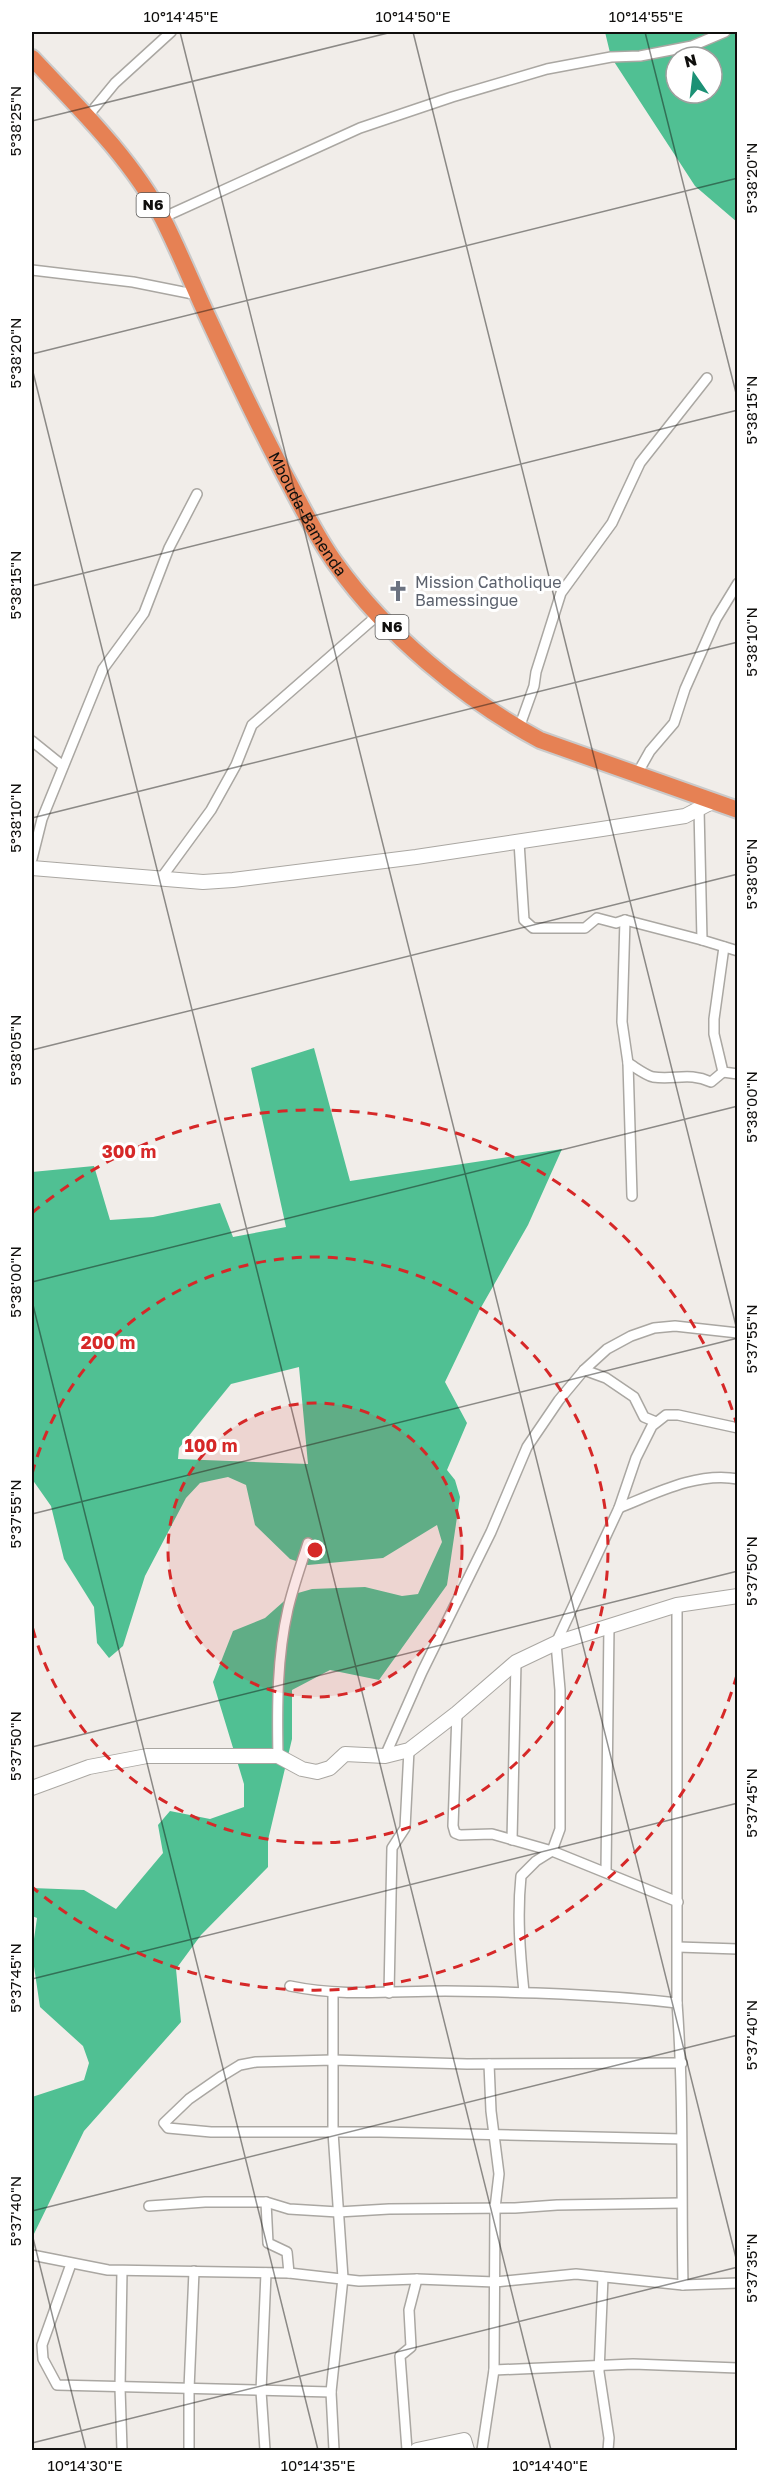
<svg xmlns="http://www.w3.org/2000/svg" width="769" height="2482" font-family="'Golos Text',sans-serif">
  <rect width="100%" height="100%" fill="#f1ede9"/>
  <g fill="#50c093" fill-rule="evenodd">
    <path d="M 605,32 L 737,32 L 737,222 L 695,186 L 611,57 ZM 676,57 L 712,57 L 712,93 L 676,93 Z"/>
    <path d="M 314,1048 L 350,1181 L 562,1149 L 528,1225 L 479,1311 L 445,1382 L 467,1423 L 447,1470 L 455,1480 L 460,1497 L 447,1585 L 379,1680 L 330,1670 L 292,1690 L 292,1739 L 268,1840 L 268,1867 L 201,1935 L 176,1969 L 181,2022 L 84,2131 L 32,2238 L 32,2097 L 84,2080 L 89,2063 L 83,2046 L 40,2007 L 32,1953 L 37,1918 L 32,1916 L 32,1888 L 84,1890 L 116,1909 L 163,1853 L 158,1825 L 170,1811 L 210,1819 L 244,1807 L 244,1784 L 213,1682 L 233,1631 L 265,1618 L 291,1595 L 312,1589 L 365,1587 L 402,1596 L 418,1594 L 442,1542 L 437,1525 L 383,1558 L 308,1565 L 290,1559 L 255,1525 L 246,1485 L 228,1477 L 200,1483 L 186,1498 L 145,1576 L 123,1646 L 109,1658 L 97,1643 L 94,1607 L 64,1559 L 51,1506 L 32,1479 L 32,1172 L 94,1166 L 110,1220 L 153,1217 L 220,1203 L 233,1237 L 286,1227 L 251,1068 ZM 299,1367 L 308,1464 L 178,1459 L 179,1448 L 231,1384 Z"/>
  </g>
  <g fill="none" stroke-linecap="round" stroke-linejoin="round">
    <defs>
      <g id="street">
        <polyline points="87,117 115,83 171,32"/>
        <polyline points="162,218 360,128 452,97 547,69 611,57 640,56 692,46 725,32"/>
        <polyline points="32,270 133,282 198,295"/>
        <polyline points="519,728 534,686 536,672 561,593 612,523 640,463 707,378"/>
        <polyline points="32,741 63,766"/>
        <polyline points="637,774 650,751 674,723 685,689 716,619 738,583"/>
        <polyline points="699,809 702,940 738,951"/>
        <polyline points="519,842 524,920 533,928 585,928 597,918 616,923 625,920 702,940"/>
        <polyline points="32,859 42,819 103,669 144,613 169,548 197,494"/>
        <polyline points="162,877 211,810 236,765 252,725 379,614"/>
        <polyline points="625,920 622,1022 628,1063 632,1196"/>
        <polyline points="724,947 714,1019 714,1034 723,1072 738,1074"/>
        <path d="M 628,1063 C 635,1067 645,1075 653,1077 C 676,1080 689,1072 711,1082 L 723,1072"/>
        <polyline points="584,1370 606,1378 634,1397 644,1417 656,1422"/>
        <path d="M 619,1508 C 654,1494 698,1471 738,1479"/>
        <path d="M 677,1605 L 677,2003 C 684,2096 681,2191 683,2285"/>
        <polyline points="457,1713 453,1826 455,1833 460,1835 492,1834 552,1851 678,1902"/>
        <path d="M 278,1756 C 277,1707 277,1657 288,1609 C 293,1587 301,1565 308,1543"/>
        <polyline points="385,1756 422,1672 491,1532 527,1447 559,1400 584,1370 607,1349 631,1336 654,1328 675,1326 738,1333"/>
        <polyline points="512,1840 516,1662"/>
        <polyline points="606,1872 609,1626"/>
        <polyline points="678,1947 738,1949"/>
        <path d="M 290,1986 C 342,1997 393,1991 445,1991 C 523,1992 600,1994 677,2003"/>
        <path d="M 524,1992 C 520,1953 517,1915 521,1876 L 536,1861 L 552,1851 L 560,1829 L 560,1690 L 556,1643 L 619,1508 L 636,1458 L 652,1426 L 666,1415 L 678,1415 L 738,1428"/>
        <polyline points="333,1993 333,2132 343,2278 331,2392 334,2450"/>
        <polyline points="389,1993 392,1848 405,1828 409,1750"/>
        <polyline points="681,2139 380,2132 211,2132 168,2128 164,2123 189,2099 222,2076 240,2065 256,2062 333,2060 467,2064 682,2063"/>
        <polyline points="266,2202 268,2243 287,2252 289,2273"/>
        <polyline points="149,2206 205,2202 266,2202 289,2209 338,2212 389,2209 515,2208 557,2205 681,2203"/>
        <polyline points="32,2255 108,2270 289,2273 359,2281 417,2279 495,2282 576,2274 683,2285 738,2283"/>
        <polyline points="71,2264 42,2345 43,2359 57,2385 331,2392"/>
        <polyline points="603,2277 599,2372 609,2438 608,2450"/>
        <polyline points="494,2370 633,2364 738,2368"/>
        <polyline points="122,2450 120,2388 122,2271"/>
        <polyline points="189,2450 189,2389 194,2271"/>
        <polyline points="265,2450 261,2391 266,2273"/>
        <polyline points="407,2450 400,2356 411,2347 409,2310 417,2279"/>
        <polyline points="482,2450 494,2370 495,2208 499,2174 491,2111 489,2064"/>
      </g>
      <g id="secondary">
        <polyline points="32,868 203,882 233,880 416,857 602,829 685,816 712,802"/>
        <polyline points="32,1788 89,1767 147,1756 278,1756 302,1769 317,1772 330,1768 345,1754 385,1756 409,1750 457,1713 516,1662 556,1643 677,1605 738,1596"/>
        <polyline points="417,2450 464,2440 467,2450"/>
      </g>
      <g id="highway">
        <path id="s1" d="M 32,58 C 78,107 131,158 163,219 C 180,253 194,288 210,322 C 235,376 260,429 288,481 C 303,509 317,538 336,564 C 386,634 464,699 540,740 L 738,810"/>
      </g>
    </defs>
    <use href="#street" stroke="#aaa7a2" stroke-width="12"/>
    <use href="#secondary" stroke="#aaa7a2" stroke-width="16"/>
    <use href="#highway" stroke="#cacaca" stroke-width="20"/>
    <use href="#street" stroke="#fff" stroke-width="9"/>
    <use href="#secondary" stroke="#fff" stroke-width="14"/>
    <use href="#highway" stroke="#e68154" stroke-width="16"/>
  </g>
  <path fill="none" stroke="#100f0d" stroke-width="1.5" stroke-opacity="0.45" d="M 180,32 L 738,2266M 413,32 L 738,1334M 645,32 L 738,401M 32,121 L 392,32M 32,354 L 738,178M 32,368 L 551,2450M 32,586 L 738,410M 32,818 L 738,642M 32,1050 L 738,874M 32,1282 L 738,1106M 32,1301 L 318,2450M 32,1514 L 738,1338M 32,1747 L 738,1571M 32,1979 L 738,1803M 32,2211 L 738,2035M 32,2234 L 86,2450M 32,2443 L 738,2267"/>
  <circle cx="315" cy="1550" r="147" fill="#d62828" fill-opacity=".12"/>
  <g fill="none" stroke="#d62828" stroke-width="3" stroke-dasharray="10 8">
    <circle cx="315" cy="1550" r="147"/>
    <path d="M32 1474A293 293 0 1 1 32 1626"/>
    <path d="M737 1675A440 440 0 0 1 32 1887M32 1213A440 440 0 0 1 737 1425"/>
  </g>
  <defs>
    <symbol id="church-bare" viewBox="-9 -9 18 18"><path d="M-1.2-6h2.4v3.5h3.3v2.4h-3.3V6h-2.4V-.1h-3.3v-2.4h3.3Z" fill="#6b7280" stroke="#fff" stroke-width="2.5" paint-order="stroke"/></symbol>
  </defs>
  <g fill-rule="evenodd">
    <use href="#church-bare" x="383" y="576" width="30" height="30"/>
  </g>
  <g text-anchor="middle" stroke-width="6" stroke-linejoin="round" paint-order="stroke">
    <g fill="#fff" stroke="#585756" stroke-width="1.5">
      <rect x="136.5" y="193" width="33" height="24" rx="4.5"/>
      <rect x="375.5" y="615" width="33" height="24" rx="4.5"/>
    </g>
    <g font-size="15" font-weight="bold" fill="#100f0d">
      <text x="153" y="210">N6</text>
      <text x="392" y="632">N6</text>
    </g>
    <g font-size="16" fill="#100f0d" stroke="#fff">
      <text dy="6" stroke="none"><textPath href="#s1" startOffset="537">Mbouda-Bamenda</textPath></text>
    </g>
    <g font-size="16" fill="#5b616d" stroke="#fff" text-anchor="start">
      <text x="415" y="588">Mission Catholique<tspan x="415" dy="18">Bamessingue</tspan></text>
    </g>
  </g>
  <circle cx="315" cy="1550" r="9" fill="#d62828" stroke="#fff" stroke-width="3"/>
  <g font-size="18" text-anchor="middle" font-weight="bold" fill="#d62828" stroke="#fff" stroke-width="6" stroke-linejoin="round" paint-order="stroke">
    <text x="129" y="1158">300 m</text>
    <text x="108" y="1349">200 m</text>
    <text x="211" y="1452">100 m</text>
  </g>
  <rect width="769" height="2482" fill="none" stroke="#ffffff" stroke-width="66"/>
  <g transform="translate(694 75) rotate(346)"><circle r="28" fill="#ffffff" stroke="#9f9f9e" stroke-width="1.5"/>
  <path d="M0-4.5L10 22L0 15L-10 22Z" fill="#1c9175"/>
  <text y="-9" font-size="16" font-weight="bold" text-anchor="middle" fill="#100f0d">N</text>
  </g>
  <rect x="33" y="33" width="703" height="2416" fill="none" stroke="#100f0d" stroke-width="2"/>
  <g font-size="15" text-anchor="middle" fill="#100f0d">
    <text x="181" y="22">10°14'45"E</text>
    <text x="413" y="22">10°14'50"E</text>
    <text x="646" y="22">10°14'55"E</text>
    <text transform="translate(16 121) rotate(-90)" y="5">5°38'25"N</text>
    <text transform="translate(752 178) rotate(-90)" y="5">5°38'20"N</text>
    <text transform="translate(16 353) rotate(-90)" y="5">5°38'20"N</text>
    <text transform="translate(752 410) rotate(-90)" y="5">5°38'15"N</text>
    <text transform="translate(16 585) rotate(-90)" y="5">5°38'15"N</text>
    <text transform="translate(752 642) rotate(-90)" y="5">5°38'10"N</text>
    <text transform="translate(16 818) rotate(-90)" y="5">5°38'10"N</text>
    <text transform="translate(752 874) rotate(-90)" y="5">5°38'05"N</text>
    <text transform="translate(16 1050) rotate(-90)" y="5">5°38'05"N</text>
    <text transform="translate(752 1107) rotate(-90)" y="5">5°38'00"N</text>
    <text transform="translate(16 1282) rotate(-90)" y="5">5°38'00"N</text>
    <text transform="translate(752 1339) rotate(-90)" y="5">5°37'55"N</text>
    <text transform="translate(16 1514) rotate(-90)" y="5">5°37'55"N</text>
    <text transform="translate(752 1571) rotate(-90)" y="5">5°37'50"N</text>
    <text transform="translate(16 1746) rotate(-90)" y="5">5°37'50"N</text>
    <text transform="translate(752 1803) rotate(-90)" y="5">5°37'45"N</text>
    <text transform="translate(16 1978) rotate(-90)" y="5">5°37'45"N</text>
    <text transform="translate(752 2035) rotate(-90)" y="5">5°37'40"N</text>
    <text transform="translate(16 2211) rotate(-90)" y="5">5°37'40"N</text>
    <text transform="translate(752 2268) rotate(-90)" y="5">5°37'35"N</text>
    <text x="85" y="2471">10°14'30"E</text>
    <text x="318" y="2471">10°14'35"E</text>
    <text x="550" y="2471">10°14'40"E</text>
  </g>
</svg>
